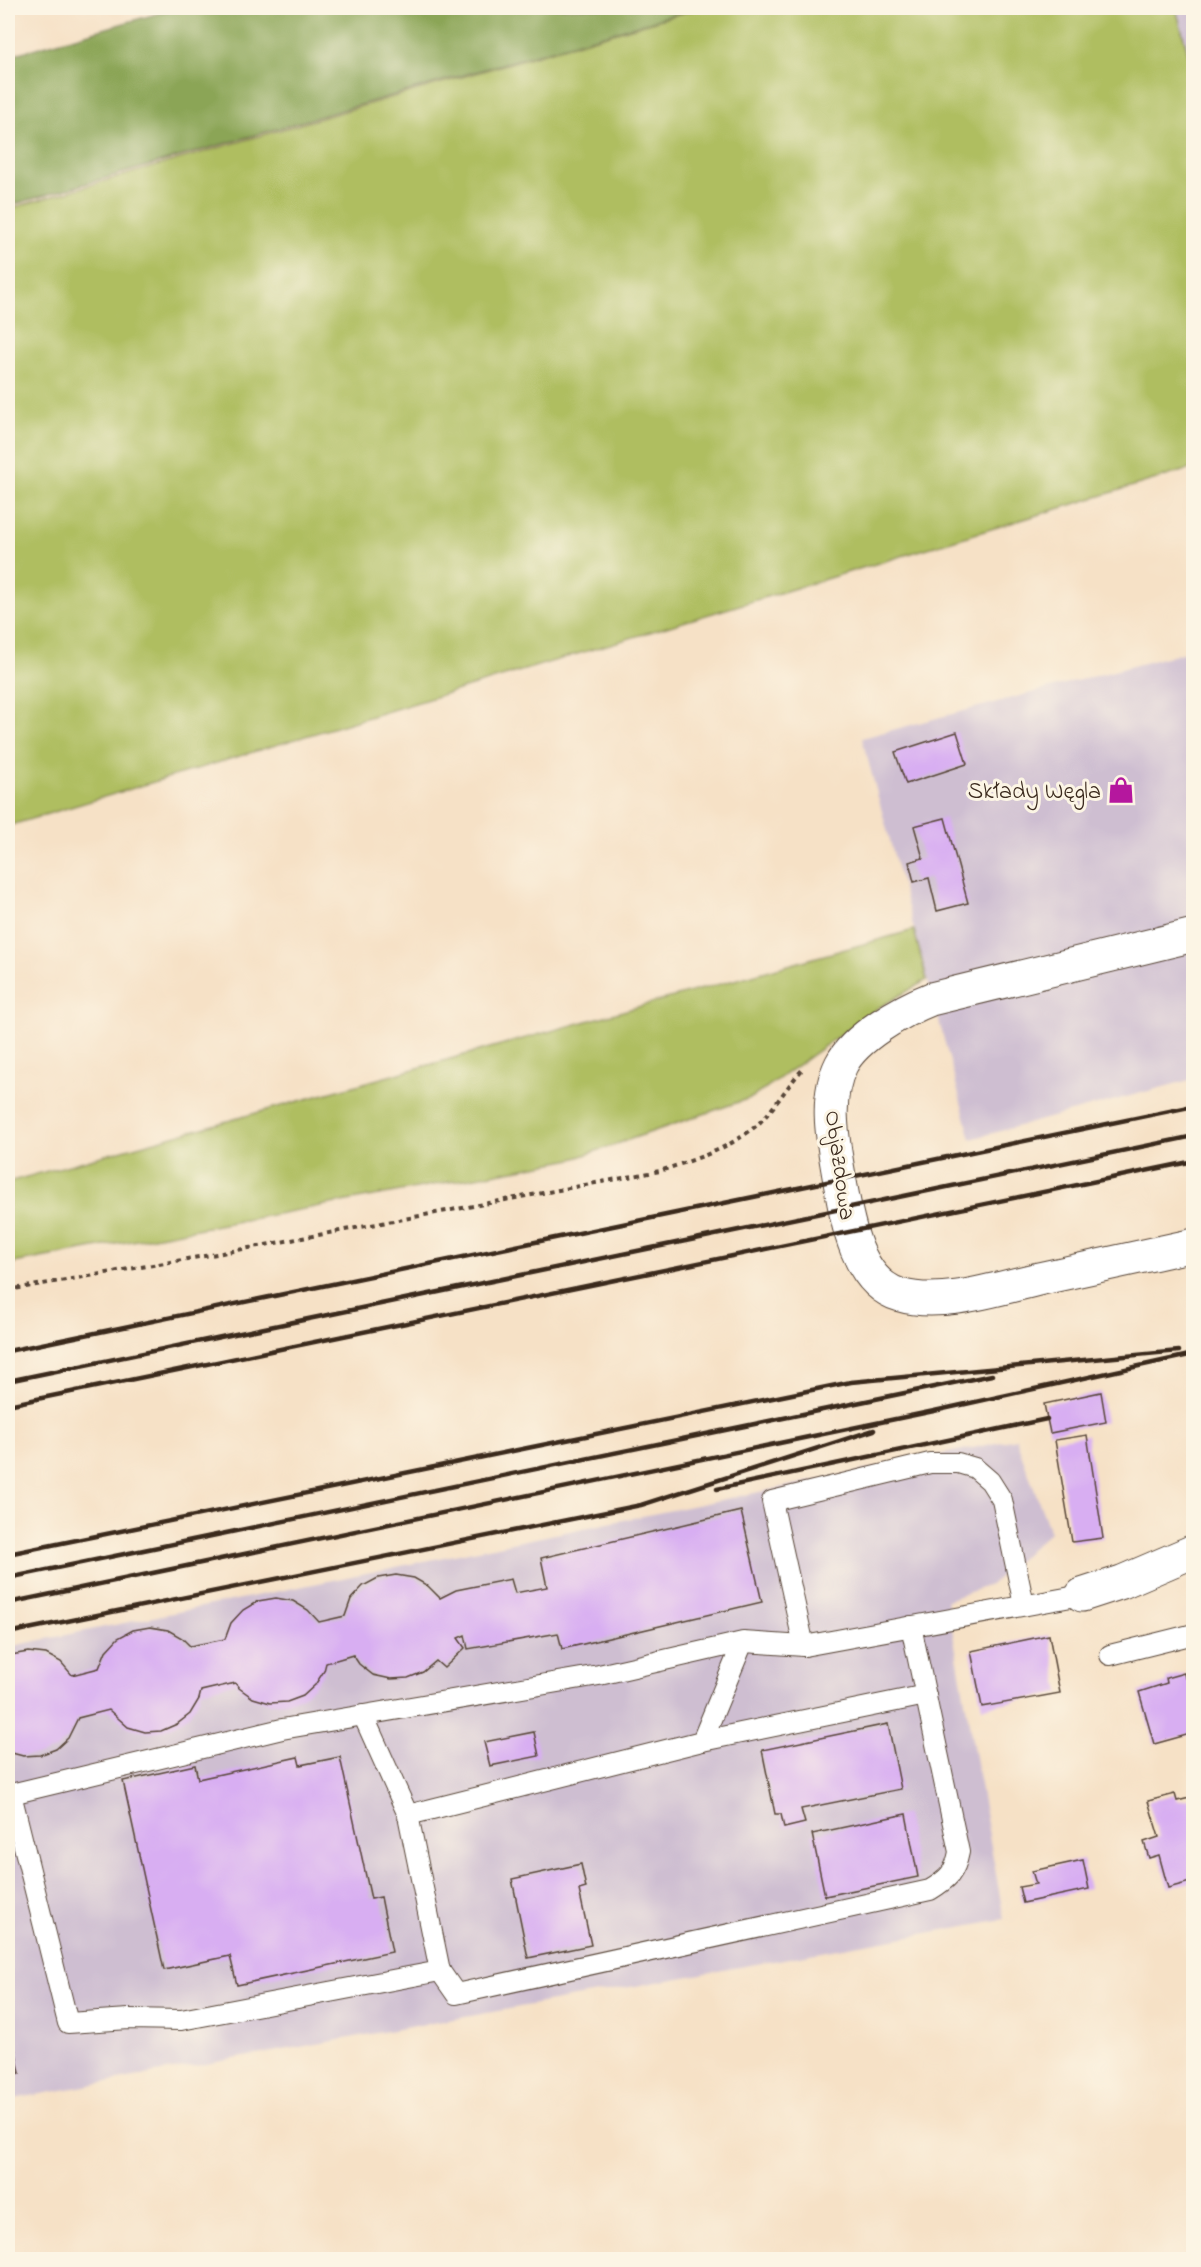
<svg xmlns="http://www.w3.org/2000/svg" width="1201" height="2267" font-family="'Indie Flower',sans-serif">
  <rect width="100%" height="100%" fill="#fcf5e5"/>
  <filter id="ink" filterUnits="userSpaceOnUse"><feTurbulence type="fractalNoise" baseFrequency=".0167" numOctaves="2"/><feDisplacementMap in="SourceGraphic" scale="12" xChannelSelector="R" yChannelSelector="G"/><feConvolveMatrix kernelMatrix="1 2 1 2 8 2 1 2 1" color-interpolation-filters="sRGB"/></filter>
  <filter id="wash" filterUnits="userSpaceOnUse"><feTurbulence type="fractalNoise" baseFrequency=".008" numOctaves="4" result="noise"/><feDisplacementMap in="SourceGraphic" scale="24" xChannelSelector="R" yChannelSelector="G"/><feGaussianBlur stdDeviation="1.35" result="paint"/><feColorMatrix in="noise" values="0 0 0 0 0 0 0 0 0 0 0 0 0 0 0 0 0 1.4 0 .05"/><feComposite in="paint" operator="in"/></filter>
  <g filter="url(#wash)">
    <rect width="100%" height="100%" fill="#f6e1c6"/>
    <g fill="#cebed1">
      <polygon points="1176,8 1193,8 1193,76"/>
      <polygon points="1193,650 1193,1079 971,1139 862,738"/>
      <polygon points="1016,1439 1050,1532 990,1585 947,1600 1004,1919 8,2100 8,1647"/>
    </g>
    <g fill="#afbe60" stroke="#75743f" stroke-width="1.5">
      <polygon points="700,8 1176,8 1194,76 1193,468 8,826 8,209"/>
      <polygon points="914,930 927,980 878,1008 753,1097 573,1159 8,1264 8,1182"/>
    </g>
    <polygon fill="#8ba556" stroke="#63683a" stroke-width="1.5" points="177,8 697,8 8,206 8,56"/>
    <g id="blocks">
      <g fill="#d8aef2">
        <polygon points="957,732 967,764 906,784 895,752"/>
        <polygon points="945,818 968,903 937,911 929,878 914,882 909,862 923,858 914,826"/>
        <polygon points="1101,1392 1106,1422 1050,1433 1044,1404"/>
        <polygon points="1087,1435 1103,1538 1072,1542 1055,1440"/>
        <polygon points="741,1511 762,1602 562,1649 558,1633 468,1649 465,1635 458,1638 465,1648 444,1668 436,1661 423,1672 408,1678 391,1679 373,1675 359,1664 353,1655 326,1663 324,1671 315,1685 303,1696 287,1702 270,1703 253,1698 239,1688 235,1683 201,1691 199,1699 190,1714 177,1724 161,1731 145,1732 128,1727 109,1710 78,1718 68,1738 56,1749 40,1755 23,1756 8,1752 8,1657 11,1655 28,1652 46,1654 61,1662 72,1675 99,1668 106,1651 118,1638 133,1630 150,1627 168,1630 182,1638 190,1646 225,1639 231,1623 243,1610 258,1601 276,1598 293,1601 308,1610 319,1622 345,1616 351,1599 363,1586 378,1578 396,1575 414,1578 428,1586 440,1598 456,1590 511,1579 515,1593 547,1587 541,1558"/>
        <polygon points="1049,1635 1060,1693 982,1707 971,1651"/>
        <polygon points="1184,1673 1185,1678 1194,1675 1194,1733 1154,1744 1139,1692 1167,1683 1166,1678"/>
        <polygon points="888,1724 901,1789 801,1809 805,1823 784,1828 781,1814 775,1814 762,1750"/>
        <polygon points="534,1732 539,1756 490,1766 484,1742"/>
        <polygon points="298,1757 300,1765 340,1757 371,1899 381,1897 392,1952 237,1985 230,1956 164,1970 123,1781 195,1765 198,1779"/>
        <polygon points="1175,1794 1177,1801 1194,1797 1194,1881 1168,1888 1159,1855 1149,1858 1144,1842 1159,1837 1148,1801"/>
        <polygon points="906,1814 918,1877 825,1896 812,1834"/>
        <polygon points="1083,1860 1089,1889 1023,1903 1019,1887 1036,1884 1032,1871"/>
        <polygon points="581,1864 586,1888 579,1890 591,1945 528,1958 512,1879"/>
        <polygon points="8,2014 20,2073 8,2076"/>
      </g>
    </g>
  </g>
  <g filter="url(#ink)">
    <use href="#blocks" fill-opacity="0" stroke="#574537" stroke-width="1.5"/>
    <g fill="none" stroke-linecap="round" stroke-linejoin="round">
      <defs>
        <g id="lane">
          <polyline points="743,1642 702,1741 408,1815 440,1971 181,2020 129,2019 68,2023 11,1794 282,1729 599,1675 743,1642 804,1646 1082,1595"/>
          <polyline points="804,1646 772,1501 930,1463 958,1463 975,1468 990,1481 1002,1500 1024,1605"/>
          <polyline points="1110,1655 1194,1634"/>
          <polyline points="363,1715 408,1815"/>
          <polyline points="702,1741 926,1695"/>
          <path d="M 440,1971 L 456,1994 L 930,1890 C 948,1879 955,1873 959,1852 L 911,1626"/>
        </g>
        <g id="street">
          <path d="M 1194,935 L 931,999 C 903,1010 855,1037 841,1065 C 824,1099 833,1141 839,1176 C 846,1215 855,1282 900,1295 C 942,1308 1002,1287 1043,1278 C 1093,1267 1143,1256 1194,1245"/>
          <polyline points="1082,1595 1122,1582 1194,1551"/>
        </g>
      </defs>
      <use href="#lane" stroke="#574537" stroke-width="22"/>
      <use href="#street" stroke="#574537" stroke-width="35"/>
      <path stroke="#574537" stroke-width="4" stroke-dasharray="4.5 4.5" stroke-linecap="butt" d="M 8,1290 L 222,1253 L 660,1171 C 695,1159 728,1150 757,1125 C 773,1111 786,1087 802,1070"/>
      <use href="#lane" stroke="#fff" stroke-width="20"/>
      <use href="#street" stroke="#fff" stroke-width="33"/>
      <g stroke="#3b2a1e" stroke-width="4.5">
        <polyline points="8,1351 1194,1106"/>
        <polyline points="8,1381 1194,1136"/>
        <polyline points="8,1405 1194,1161"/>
        <polyline points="717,1489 1047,1419"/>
        <polyline points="8,1554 851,1382 1179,1351"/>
        <polyline points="8,1578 992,1375"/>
        <polyline points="8,1603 934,1411 1194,1354"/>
        <polyline points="8,1633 641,1505 874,1430"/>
      </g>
    </g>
  </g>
  <defs>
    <symbol id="shop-bare" viewBox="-9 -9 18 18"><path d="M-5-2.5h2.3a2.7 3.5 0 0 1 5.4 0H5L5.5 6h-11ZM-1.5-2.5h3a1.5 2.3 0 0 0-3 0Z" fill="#b5179e" stroke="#fcf5e5" stroke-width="2.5" paint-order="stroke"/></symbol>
  </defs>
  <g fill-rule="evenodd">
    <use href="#shop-bare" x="1102" y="771" width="38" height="38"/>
  </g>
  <g text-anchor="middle" stroke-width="6" stroke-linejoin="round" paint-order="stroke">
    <g font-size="24" fill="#3b2a1e" stroke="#fcf5e5" text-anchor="end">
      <text x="1101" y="798">Składy Węgla</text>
    </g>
    <g font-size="24" fill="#3b2a1e" stroke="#fcf5e5">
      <text transform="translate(841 1165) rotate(82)" y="8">Objazdowa</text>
    </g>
  </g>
  <rect width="1201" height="2267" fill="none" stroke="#fcf5e5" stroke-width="30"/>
</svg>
